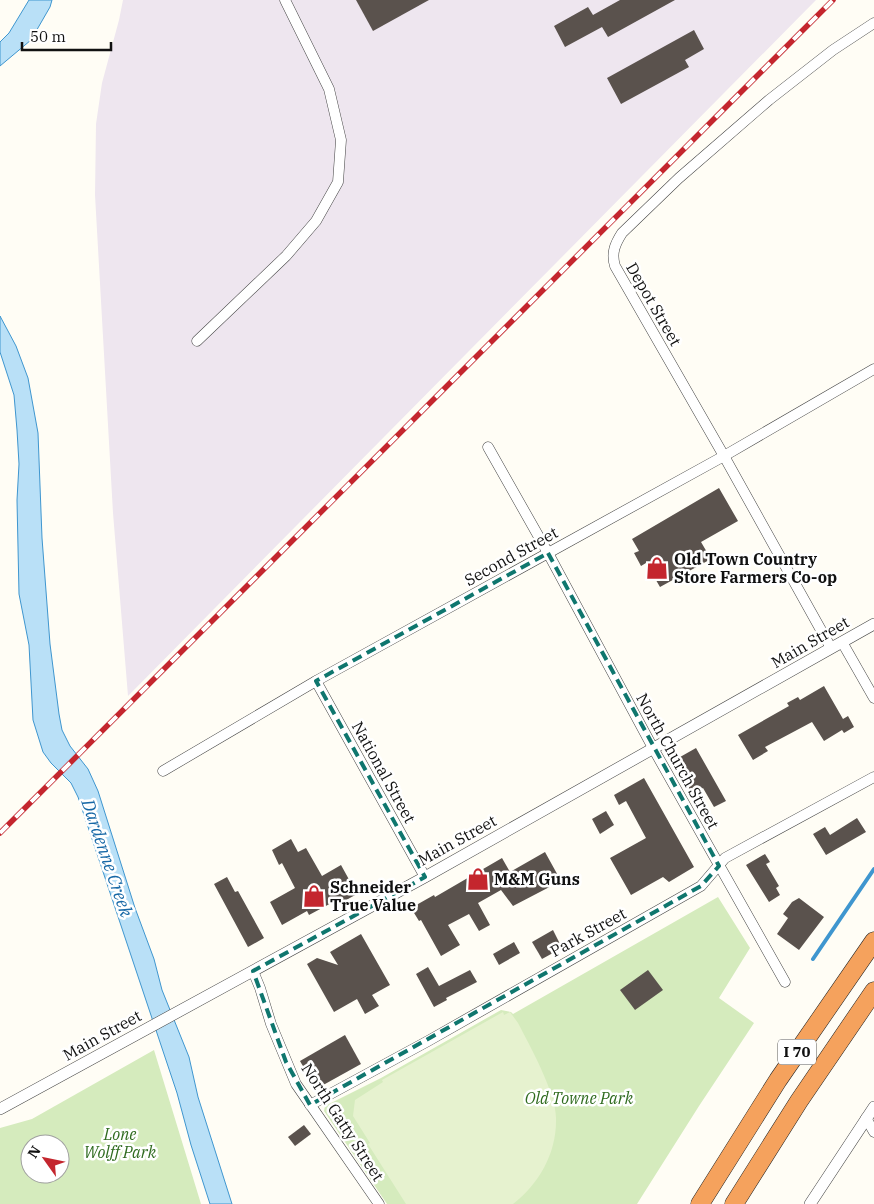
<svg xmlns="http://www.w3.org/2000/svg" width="874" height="1204" font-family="'IBM Plex Serif',serif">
  <rect width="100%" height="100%" fill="#fffdf5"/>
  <polygon fill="#eee6ef" points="123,0 816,0 128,696 113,513 95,195 96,124 102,83 119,20"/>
  <g fill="#d5ebbd" fill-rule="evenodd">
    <polygon points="718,897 750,948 719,998 754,1023 699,1106 637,1204 387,1204 324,1111 325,1106 381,1078 501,1010 511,1012 513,1014"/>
    <path d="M 154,1050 L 201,1204 L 0,1204 L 0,1128 L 32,1119 ZM 30,1144 L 60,1144 L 60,1174 L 30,1174 Z"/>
  </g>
  <path fill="#e6f2cf" d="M 503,1012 L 504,1015 L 510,1012 L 518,1023 C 530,1046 556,1093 556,1118 C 557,1153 539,1184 513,1204 L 406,1204 L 368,1144 L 370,1143 L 353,1116 L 355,1100 L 383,1082 L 382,1080 Z"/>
  <g fill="#b9e0f7" stroke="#3f96cf">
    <polygon points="29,0 52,0 50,7 31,40 0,66 0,42 9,33"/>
    <polygon points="0,316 16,346 28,378 38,433 42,538 50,644 59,714 62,730 70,746 88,769 98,791 135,908 154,959 162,990 189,1057 198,1097 232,1204 210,1204 191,1145 177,1093 78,797 71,783 51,763 43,752 33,720 29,645 19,594 17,500 19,464 17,430 14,395 0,352"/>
  </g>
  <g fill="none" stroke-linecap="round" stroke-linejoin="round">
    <polyline stroke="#3f96cf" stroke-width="4" points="813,959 874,869"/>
  </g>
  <g fill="#5a524d">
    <polygon points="356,0 429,0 373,31"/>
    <polygon points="620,0 675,0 608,37 602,27 565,47 554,26 588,7 593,15"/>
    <polygon points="694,30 704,49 685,60 689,67 621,104 607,78"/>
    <polygon points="719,488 738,521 701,542 711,559 660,587 646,563 641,566 634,553 639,551 632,539"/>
    <polygon points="824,686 843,719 848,716 854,727 844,733 842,730 824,741 812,722 765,747 768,751 753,760 738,735 789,706 787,703 798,697 800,700"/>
    <polygon points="696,748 726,801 714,807 703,788 692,794 673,761"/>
    <polygon points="644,778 694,867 669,882 663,877 631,895 610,858 646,838 626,801 619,805 614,795"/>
    <polygon points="606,811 614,825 600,834 592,819"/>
    <polygon points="857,818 866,832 826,855 813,834 825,827 830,835"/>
    <polygon points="291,839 298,852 306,848 322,876 341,865 357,894 339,904 337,900 309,915 307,911 282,925 270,902 295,888 282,863 279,865 272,850"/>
    <polygon points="545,852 561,881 513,906 501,890 478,903 490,925 479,931 469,914 448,925 460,945 441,956 421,920 419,921 411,908 434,895 435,897 502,858 510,872"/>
    <polygon points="765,854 770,862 766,864 779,886 776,888 780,895 769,902 746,865"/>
    <polygon points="227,877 235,892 238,891 264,938 248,947 214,884"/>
    <polygon points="799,898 824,917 799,950 777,934 788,918 783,914 792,902"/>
    <polygon points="553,930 562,948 542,959 532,942"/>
    <polygon points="361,934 390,985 372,995 379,1006 365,1014 357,999 334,1012 307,964 317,958 338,965 330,952"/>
    <polygon points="514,942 520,953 499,965 493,954"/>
    <polygon points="428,967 439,986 470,970 477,982 446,998 447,1000 434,1007 416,974"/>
    <polygon points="648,970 663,990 635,1010 620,990"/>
    <polygon points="345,1035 361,1064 316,1089 300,1061"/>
    <polygon points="304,1125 311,1134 295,1146 288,1137"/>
  </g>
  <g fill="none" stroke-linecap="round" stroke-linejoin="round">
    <defs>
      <g id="minor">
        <polyline points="197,341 286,256 316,221 338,182 341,140 329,89 285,0"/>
        <polyline points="488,447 548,553 653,748 785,982"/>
        <polyline points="842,642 874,698"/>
        <path d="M 831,648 L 724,456 L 615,266 C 611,253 615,244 622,233 L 679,178 L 769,100 L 833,50 L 874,23"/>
        <polyline points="316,681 425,877"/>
        <polyline points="163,771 316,681 724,456 874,369"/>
        <polyline points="253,971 260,988 271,1024 296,1084 379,1204"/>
        <polyline points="310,1105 428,1041 701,886 725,858 874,777"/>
        <polyline points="866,1118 874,1132"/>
      </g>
      <g id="tertiary">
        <polyline points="0,1109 425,877 874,624"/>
        <polyline points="810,1204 874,1107"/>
      </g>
      <g id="motorway">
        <polyline points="700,1204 778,1080 874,941"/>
        <polyline points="734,1204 799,1101 874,991"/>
      </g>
    </defs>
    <use href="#minor" stroke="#444" stroke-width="11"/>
    <use href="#tertiary" stroke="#444" stroke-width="12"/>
    <use href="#motorway" stroke="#222" stroke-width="19"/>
    <use href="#minor" stroke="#fff" stroke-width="10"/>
    <use href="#tertiary" stroke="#fff" stroke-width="11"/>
    <use href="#motorway" stroke="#f5a25d" stroke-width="18"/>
    <defs>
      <polyline id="rail" points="0,833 833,0"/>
    </defs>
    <use href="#rail" stroke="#c4262e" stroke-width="5.5"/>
    <use href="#rail" stroke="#fff" stroke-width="4" stroke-dasharray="11" stroke-linecap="butt"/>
  </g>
  <path fill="none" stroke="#0f766e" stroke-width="4" stroke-dasharray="10 6" stroke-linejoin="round" d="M 548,553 L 719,866 L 701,886 L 310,1105 L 286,1062 L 253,971 L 425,877 L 316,681 Z"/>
  <defs>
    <symbol id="shop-bare" viewBox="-9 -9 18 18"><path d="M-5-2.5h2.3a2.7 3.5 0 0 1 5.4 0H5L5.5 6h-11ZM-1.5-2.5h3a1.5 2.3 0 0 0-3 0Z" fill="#c4262e" stroke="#fff" stroke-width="2.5" paint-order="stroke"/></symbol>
  </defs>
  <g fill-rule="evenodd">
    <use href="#shop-bare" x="641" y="552" width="32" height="32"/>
    <use href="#shop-bare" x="462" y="863" width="32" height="32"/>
    <use href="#shop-bare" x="298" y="880" width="32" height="32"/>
  </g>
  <g text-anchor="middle" stroke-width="5" stroke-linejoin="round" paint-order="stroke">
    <rect fill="#fff" stroke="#585858" stroke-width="1" x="778" y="1039.5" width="38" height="25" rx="4"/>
    <g font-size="15" font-weight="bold" fill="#111">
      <text x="797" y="1057">I 70</text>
    </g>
    <g font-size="16" fill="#111" stroke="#fff">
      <text transform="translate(654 304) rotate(60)" y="6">Depot Street</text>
      <text transform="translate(511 556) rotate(-29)" y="6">Second Street</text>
      <text transform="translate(810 642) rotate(-30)" y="6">Main Street</text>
      <text transform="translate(678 761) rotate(61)" y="6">North Church Street</text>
      <text transform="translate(384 772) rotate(61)" y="6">National Street</text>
      <text transform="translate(457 840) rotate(-29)" y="6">Main Street</text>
      <text transform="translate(588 932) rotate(-29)" y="6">Park Street</text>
      <text transform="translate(102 1035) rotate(-29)" y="6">Main Street</text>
      <text transform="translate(343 1122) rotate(57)" y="6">North Gatty Street</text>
    </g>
    <g font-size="16" font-weight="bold" fill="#111" stroke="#fff" text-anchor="start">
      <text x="674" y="565">Old Town Country<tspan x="674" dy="18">Store Farmers Co-op</tspan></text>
      <text x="494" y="885">M&amp;M Guns</text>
      <text x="330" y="893">Schneider<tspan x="330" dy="18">True Value</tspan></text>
    </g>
    <g font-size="16" font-style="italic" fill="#2f6b1f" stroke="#fff">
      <text x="579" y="1104">Old Towne Park</text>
      <text x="120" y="1140">Lone<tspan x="120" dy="18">Wolff Park</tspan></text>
    </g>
    <g font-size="18" font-style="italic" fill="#1768a6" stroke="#fff">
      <text transform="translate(107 858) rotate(71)" y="6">Dardenne Creek</text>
    </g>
  </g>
  <g transform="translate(45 1159) rotate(303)"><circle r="24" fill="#ffffff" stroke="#a0a0a0"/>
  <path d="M0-4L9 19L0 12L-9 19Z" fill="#c4262e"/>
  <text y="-8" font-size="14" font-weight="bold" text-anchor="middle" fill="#111111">N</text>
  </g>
  <path d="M22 42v8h89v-8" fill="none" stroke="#111111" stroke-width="2.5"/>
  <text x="30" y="42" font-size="15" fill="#111111" stroke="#ffffff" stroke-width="4" paint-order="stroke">50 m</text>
</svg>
